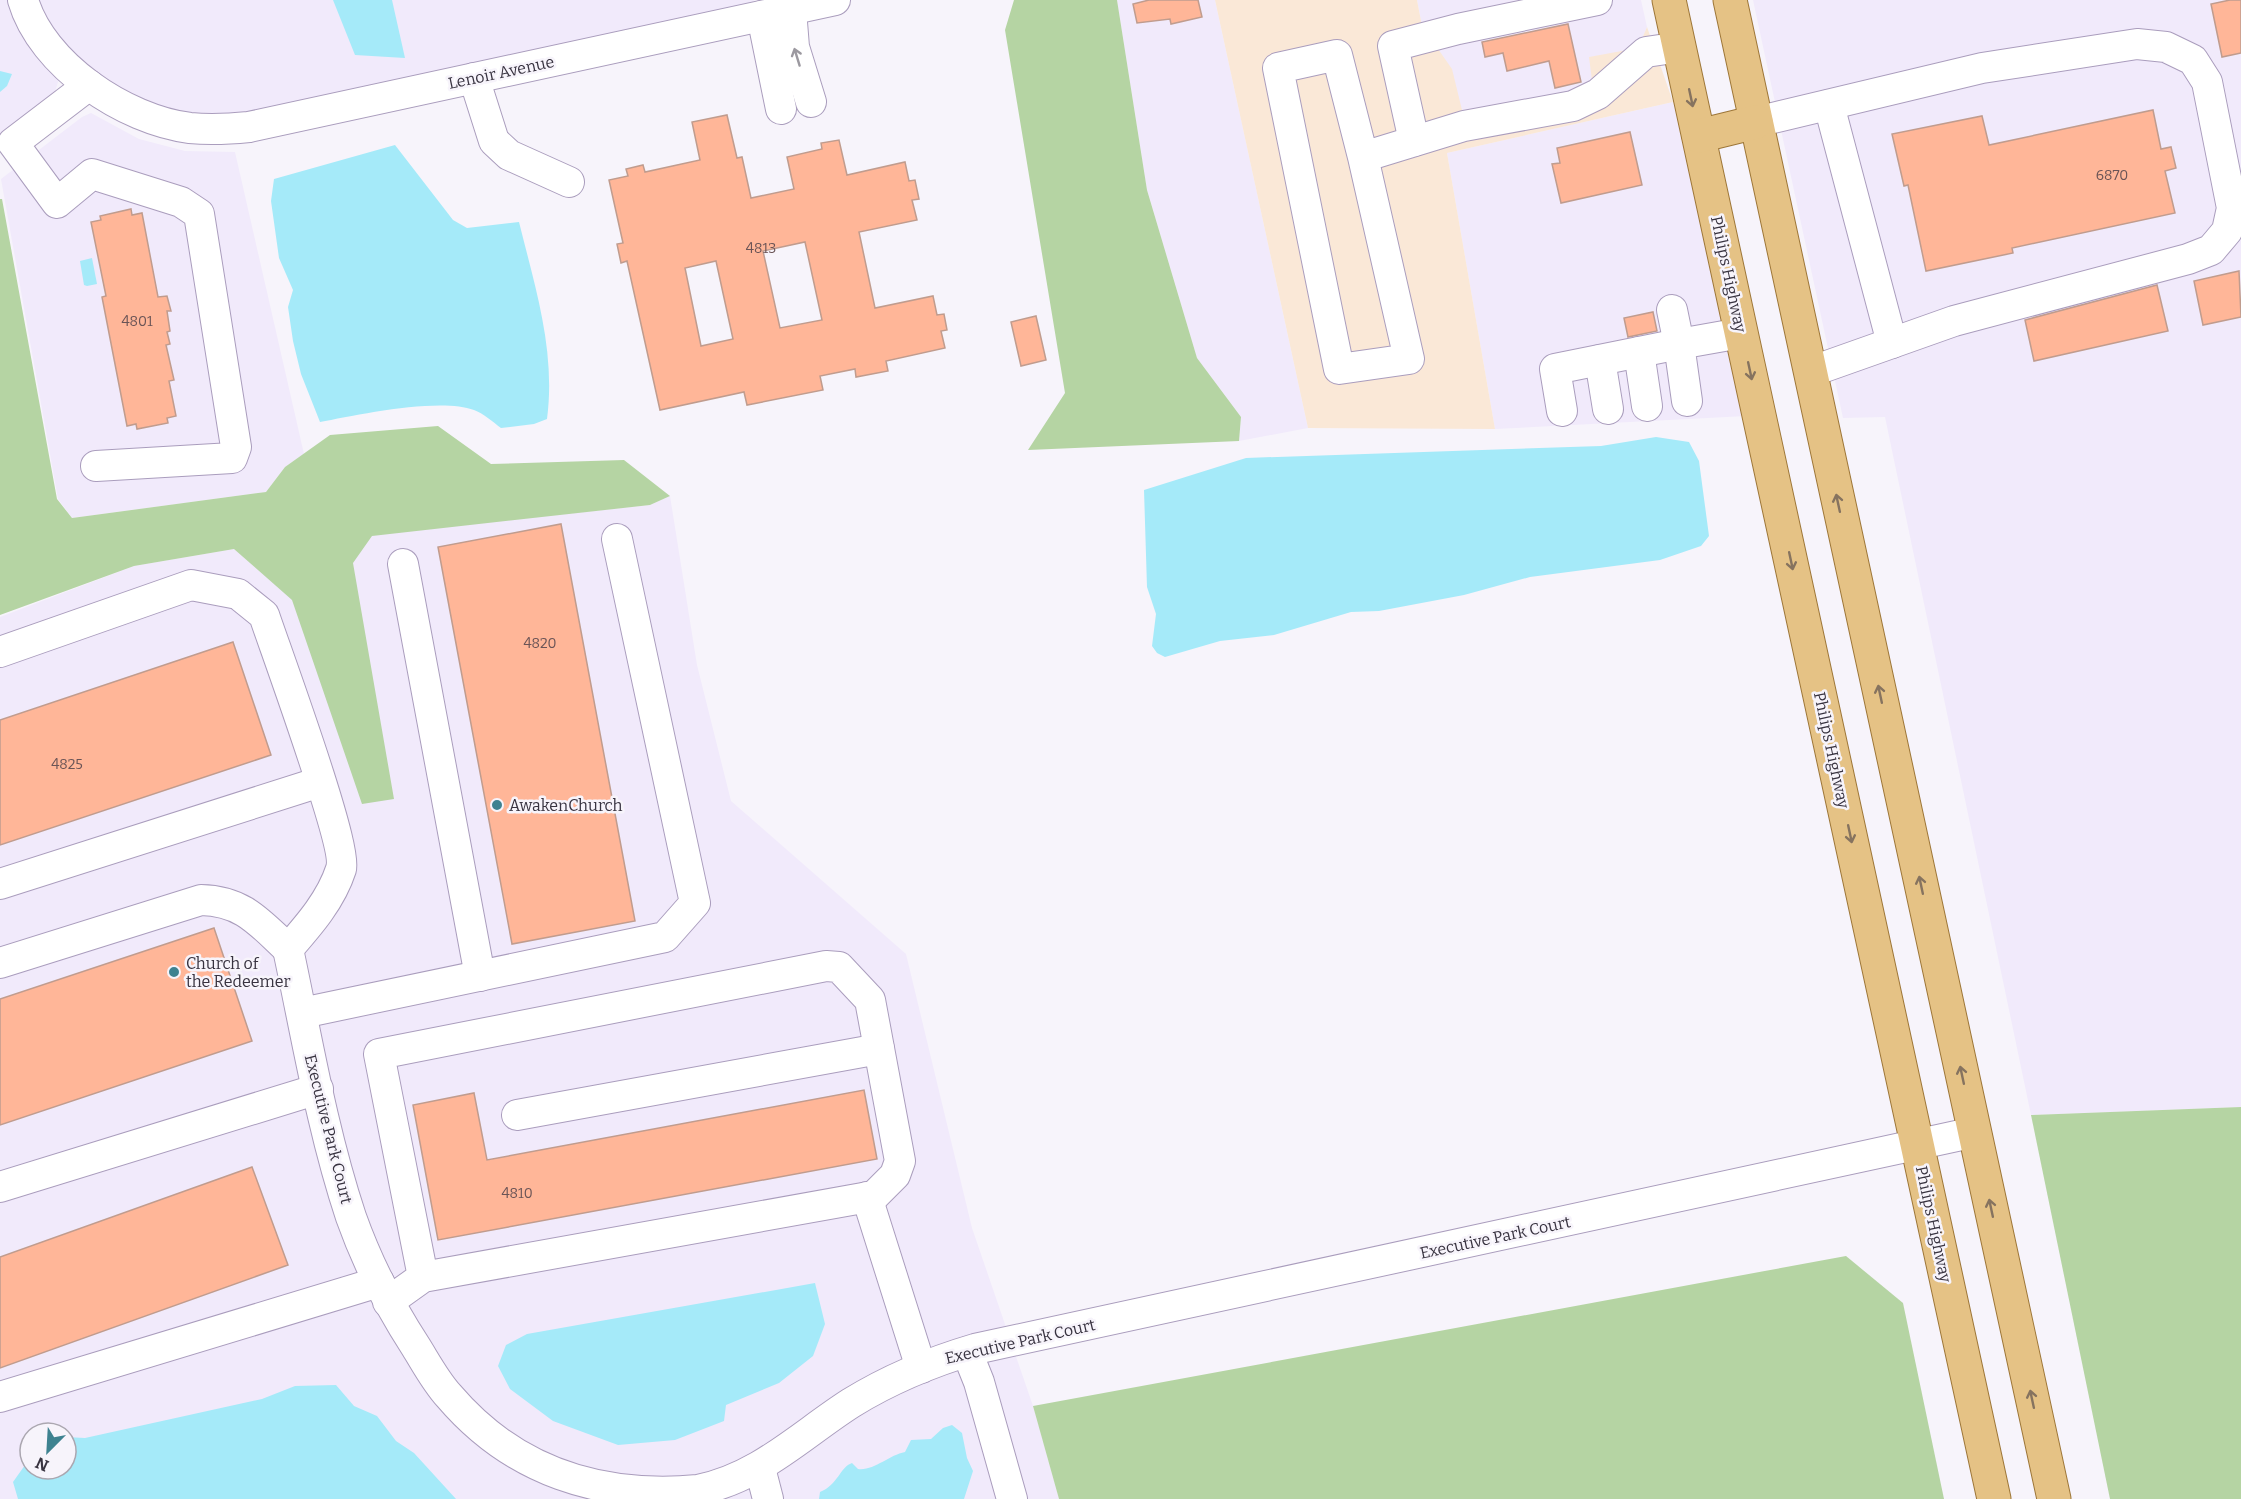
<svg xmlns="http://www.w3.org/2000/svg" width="2241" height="1499" font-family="Bitter,serif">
  <rect width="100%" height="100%" fill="#f7f4fb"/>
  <g fill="#f1eafb" fill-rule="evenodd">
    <polygon points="0,0 9,0 13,13 59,79 53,98 0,138"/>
    <polygon points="37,0 755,0 745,7 234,119 178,116 139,104 67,50"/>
    <polygon points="1117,0 1215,0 1308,428 1239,441 1241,417 1197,358 1147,190"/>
    <polygon points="1417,0 1641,0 1647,27 1638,48 1593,88 1463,114 1422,26"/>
    <polygon points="1753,0 2241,0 2241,1107 2031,1115 1885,417 1843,418"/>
    <polygon points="1673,102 1746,416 1495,429 1447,153"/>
    <polygon points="91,113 139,139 185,151 235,152 304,454 285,467 266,492 72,518 58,499 1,179 82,117"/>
    <path d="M 670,496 L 697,665 L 731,801 L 906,954 L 972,1228 L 1033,1406 L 1059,1499 L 0,1499 L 0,617 L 134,566 L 234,549 L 650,505 ZM 30,1433 L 66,1433 L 66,1469 L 30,1469 Z"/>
  </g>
  <polygon fill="#fae8d7" points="1215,0 1417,0 1422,26 1452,69 1463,114 1593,88 1589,57 1638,48 1647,27 1673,102 1447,153 1495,429 1308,428"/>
  <g fill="#b5d4a3">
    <polygon points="1014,0 1117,0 1147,190 1197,358 1241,417 1239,441 1028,450 1065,393 1005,30"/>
    <polygon points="0,199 2,199 57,499 72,518 266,492 285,467 330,435 438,426 491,464 624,460 670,496 650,505 372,536 353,563 394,799 362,804 292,600 234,549 134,566 0,615"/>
    <polygon points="2241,1107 2241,1499 2110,1499 2031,1115"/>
    <polygon points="1846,1256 1903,1303 1944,1499 1059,1499 1033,1406"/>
  </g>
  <g fill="#a5eaf9">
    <polygon points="333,0 392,0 405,58 355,55"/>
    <polygon points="0,71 12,74 7,86 0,92"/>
    <path d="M 395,145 L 453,220 L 467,228 L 519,222 C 535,287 556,351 547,419 L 534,424 L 501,428 C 493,422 483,413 474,410 C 440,397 356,415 320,422 L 301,374 L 293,341 L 288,307 L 293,290 L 279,258 L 271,201 L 274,179 Z"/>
    <polygon points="92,258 97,284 87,286 84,285 80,261"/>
    <polygon points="1656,437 1689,442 1699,461 1709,536 1701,546 1660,560 1530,577 1464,595 1379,611 1351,612 1274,635 1220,641 1165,657 1157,653 1152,646 1156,614 1147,587 1144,490 1246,458 1601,446"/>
    <polygon points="815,1283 825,1324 813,1356 779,1383 726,1405 724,1421 675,1440 618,1445 553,1421 510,1389 498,1366 506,1345 527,1334"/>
    <polygon points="336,1385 354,1406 377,1416 396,1441 414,1453 456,1499 18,1499 13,1482 30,1458 30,1469 66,1469 66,1437 85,1438 262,1399 295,1386"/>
    <path d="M 952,1425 L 962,1433 L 967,1458 L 973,1471 L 964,1499 L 819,1499 L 820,1492 C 838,1485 840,1467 852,1463 L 858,1469 C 874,1471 889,1455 905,1452 L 911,1440 L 931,1439 L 943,1428 Z"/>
  </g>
  <g fill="#ffb698" stroke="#c09c8e" stroke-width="1.5" fill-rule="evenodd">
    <polygon points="1149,0 1198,0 1202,17 1171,24 1170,19 1137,23 1133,4"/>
    <polygon points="2230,0 2241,0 2241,53 2222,57 2211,4"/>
    <polygon points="1568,24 1581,82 1555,88 1549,61 1507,71 1503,53 1485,57 1482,42"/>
    <polygon points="2153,110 2161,149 2171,147 2176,168 2165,171 2175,213 2012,248 2013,253 1926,271 1908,185 1904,186 1892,134 1982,116 1989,145"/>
    <path d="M 727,115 L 737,158 L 742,157 L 751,198 L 794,189 L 787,157 L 822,149 L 821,143 L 839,140 L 847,175 L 905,162 L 909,181 L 915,180 L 919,199 L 912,200 L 917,220 L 859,232 L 875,308 L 933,296 L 937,315 L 944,314 L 947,330 L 941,331 L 945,348 L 886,361 L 888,371 L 856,377 L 855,369 L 820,376 L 823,390 L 747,405 L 744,392 L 660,410 L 627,261 L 621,263 L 617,244 L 623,243 L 609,180 L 628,176 L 626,169 L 643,165 L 645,172 L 700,160 L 692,122 ZM 805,242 L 822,320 L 780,328 L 763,251 ZM 716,261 L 733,339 L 701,346 L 685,268 Z"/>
    <polygon points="1630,132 1642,185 1561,203 1552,164 1560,163 1557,148"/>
    <polygon points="131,209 132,215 142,213 158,297 167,296 171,311 167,311 170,331 167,332 170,344 166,345 174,380 169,381 176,416 167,418 168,423 137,429 136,424 127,426 102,297 106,296 91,222 101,220 100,216"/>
    <polygon points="2239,271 2241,317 2203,325 2194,281"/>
    <polygon points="2157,285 2168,331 2034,361 2025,320"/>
    <polygon points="1653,312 1657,331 1628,337 1624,318"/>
    <polygon points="1036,316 1046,360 1021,366 1011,322"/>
    <polygon points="561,524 635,921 512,944 438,547"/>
    <polygon points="233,642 271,755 0,845 0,720"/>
    <polygon points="214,928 252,1041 0,1125 0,999"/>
    <polygon points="864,1090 877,1159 438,1240 413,1105 474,1093 487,1160"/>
    <polygon points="252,1167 288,1265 0,1368 0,1257"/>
  </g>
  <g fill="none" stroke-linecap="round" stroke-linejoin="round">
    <defs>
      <g id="minor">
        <path d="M 23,0 C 42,65 125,120 190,128 C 210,130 229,129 249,127 L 835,0"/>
        <polyline points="791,10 794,47 811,102"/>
        <polyline points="762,16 781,109"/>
        <polyline points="474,78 494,141 509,155 569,182"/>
        <polyline points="89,85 13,143 57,203 92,174 181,202 199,214 236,447 232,458 96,466"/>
        <polyline points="1829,105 1892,343"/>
        <polyline points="1756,122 1982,68 2137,44 2166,47 2193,60 2207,82 2232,208 2227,231 2211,250 2188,259 1954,321 1810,372"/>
        <polyline points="1414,141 1393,46 1458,29 1597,0"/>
        <polyline points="1363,157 1337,55 1278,68 1339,369 1409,359 1363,157 1464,126 1573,106 1598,94 1646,52 1680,47"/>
        <polyline points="1639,352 1647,406"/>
        <polyline points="1600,360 1608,409"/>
        <polyline points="1687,401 1679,344 1741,333"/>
        <polyline points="1562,411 1555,369 1679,344 1672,310"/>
        <polyline points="403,564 480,976"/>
        <path d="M 0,652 L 191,585 L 238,594 L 264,615 C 276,651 348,846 341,869 C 331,900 309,925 288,949"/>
        <polyline points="0,884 320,782"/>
        <path d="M 288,949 C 307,1038 322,1130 351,1217 C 367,1262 390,1307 416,1347 C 426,1363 436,1382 449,1396 C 513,1471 599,1499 698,1490 C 759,1478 801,1435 851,1403 C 890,1379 931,1362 975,1349 L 1975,1132"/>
        <path d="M 0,963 L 201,900 C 243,901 259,922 288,949"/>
        <polyline points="302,1013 665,937 695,903 617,539"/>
        <polyline points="517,1115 879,1049"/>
        <polyline points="0,1187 318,1089"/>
        <polyline points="867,1197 921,1368"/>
        <polyline points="388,1302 423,1277 379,1054 826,966 839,967 870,1000 900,1161 895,1175 874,1196 423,1277"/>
        <polyline points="967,1352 979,1382 1012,1499"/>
        <polyline points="0,1397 379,1282"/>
        <polyline points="760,1468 768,1499"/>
      </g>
      <g id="major">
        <polyline points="1669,0 1994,1499"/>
        <polyline points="1730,0 2054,1499"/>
        <polyline points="1699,136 1756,122"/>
      </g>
    </defs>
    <use href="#minor" stroke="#aa9dbd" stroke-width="32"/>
    <use href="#major" stroke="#9d7638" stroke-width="35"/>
    <use href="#minor" stroke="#fff" stroke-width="30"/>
    <use href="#major" stroke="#e5c285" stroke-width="33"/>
  </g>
  <defs><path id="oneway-shaft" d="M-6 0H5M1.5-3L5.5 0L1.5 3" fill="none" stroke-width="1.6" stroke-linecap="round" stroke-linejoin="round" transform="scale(1.5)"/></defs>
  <use stroke="#9c99a0" href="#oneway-shaft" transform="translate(797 57) rotate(-107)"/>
  <g stroke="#86735f">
    <use href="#oneway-shaft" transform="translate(1691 98) rotate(78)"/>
    <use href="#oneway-shaft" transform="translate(1750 371) rotate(78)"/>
    <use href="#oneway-shaft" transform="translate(1838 503) rotate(-102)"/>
    <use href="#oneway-shaft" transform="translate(1791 561) rotate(78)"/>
    <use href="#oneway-shaft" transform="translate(1880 694) rotate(-102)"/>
    <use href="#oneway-shaft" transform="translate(1850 834) rotate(78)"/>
    <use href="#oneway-shaft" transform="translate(1921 885) rotate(-102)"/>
    <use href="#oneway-shaft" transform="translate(1962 1075) rotate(-102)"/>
    <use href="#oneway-shaft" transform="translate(1991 1208) rotate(-102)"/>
    <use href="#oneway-shaft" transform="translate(2032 1399) rotate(-102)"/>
  </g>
  <g fill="#3e8290" stroke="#f7f4fb" stroke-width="2">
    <circle cx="497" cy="805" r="6"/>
    <circle cx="174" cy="972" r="6"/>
  </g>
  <g text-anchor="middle" stroke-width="5" stroke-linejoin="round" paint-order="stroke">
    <g font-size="14" fill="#6a5456">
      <text x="2112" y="180">6870</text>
      <text x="761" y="253">4813</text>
      <text x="137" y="326">4801</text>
      <text x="540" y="648">4820</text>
      <text x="67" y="769">4825</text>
      <text x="517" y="1198">4810</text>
    </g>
    <g font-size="16" fill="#383340" stroke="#f7f4fb">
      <text transform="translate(501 72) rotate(-12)" y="6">Lenoir Avenue</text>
      <text transform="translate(1729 274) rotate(78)" y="6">Philips Highway</text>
      <text transform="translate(1832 750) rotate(78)" y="6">Philips Highway</text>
      <text transform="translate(329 1129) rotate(76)" y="6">Executive Park Court</text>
      <text transform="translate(1934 1224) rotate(78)" y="6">Philips Highway</text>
      <text transform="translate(1495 1237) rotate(-12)" y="6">Executive Park Court</text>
      <text transform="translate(1020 1341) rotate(-13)" y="6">Executive Park Court</text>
    </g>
    <g font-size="16" fill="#383340" stroke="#f7f4fb" text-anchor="start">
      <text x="509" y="811">AwakenChurch</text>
      <text x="186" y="969">Church of<tspan x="186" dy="18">the Redeemer</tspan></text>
    </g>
  </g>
  <g transform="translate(48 1451) rotate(204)"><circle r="28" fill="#f7f4fb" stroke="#aba7b0" stroke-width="1.5"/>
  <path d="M0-4.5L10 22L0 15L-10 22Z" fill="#3e8290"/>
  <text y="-9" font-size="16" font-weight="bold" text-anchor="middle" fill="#383340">N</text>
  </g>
</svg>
